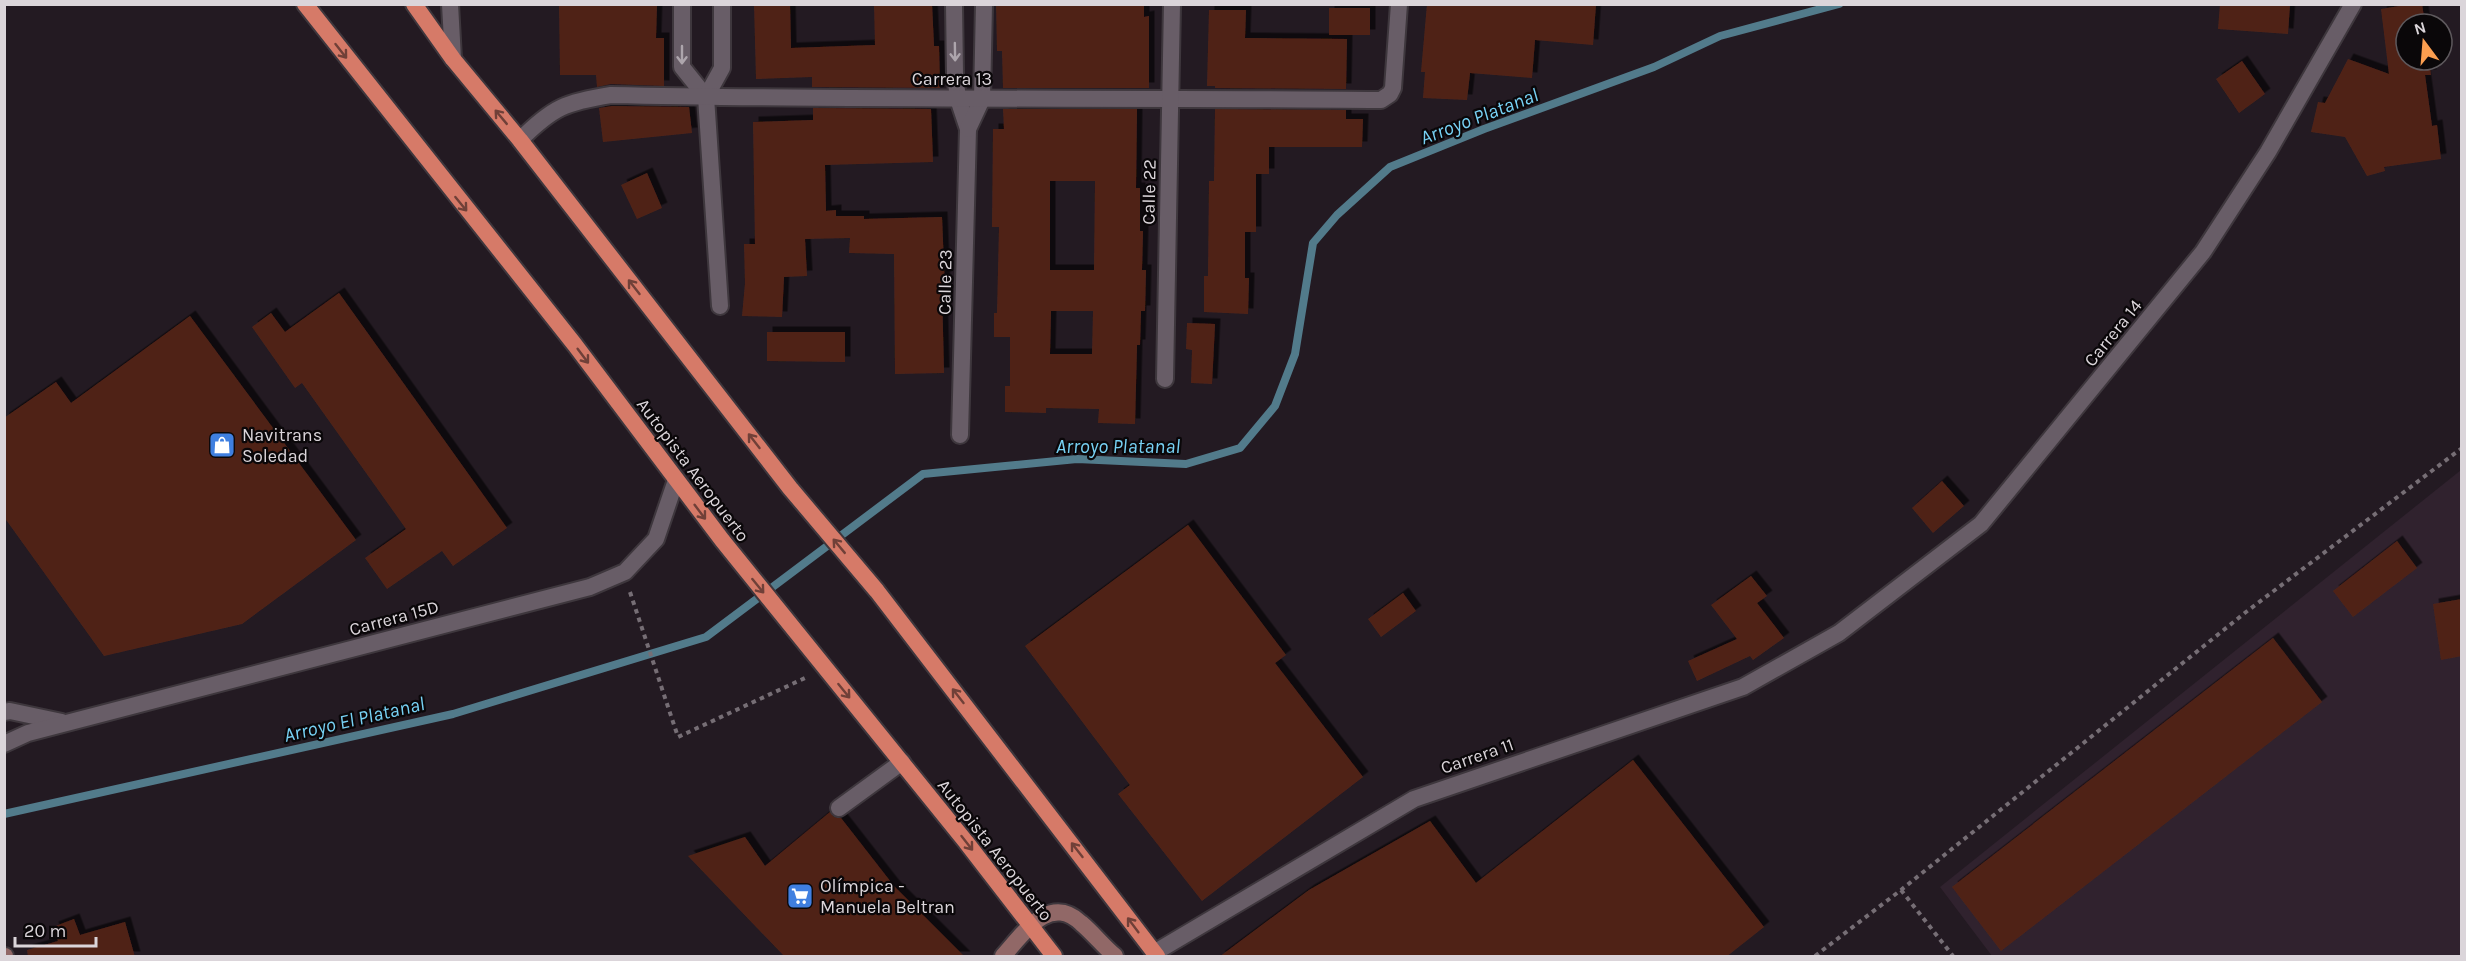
<svg xmlns="http://www.w3.org/2000/svg" width="2466" height="961" font-family="Karla,sans-serif">
  <defs>
    <filter id="shadow"><feDropShadow dx="5.5" dy="-5.5" stdDeviation="0" flood-color="#0009"/></filter>
  </defs>
  <rect width="100%" height="100%" fill="#231a22"/>
  <polygon fill="#30222e" points="2461,470 2461,956 1992,956 1940,887"/>
  <g fill="none" stroke-linecap="round" stroke-linejoin="round">
    <polyline stroke="#527b8b" stroke-width="8" points="4,814 453,714 706,637 923,474 1077,459 1186,464 1240,448 1275,406 1295,354 1313,243 1337,215 1390,167 1484,129 1654,67 1720,36 1839,4"/>
  </g>
  <g fill="#502419" fill-rule="evenodd" filter="url(#shadow)">
    <polygon points="559,4 657,4 656,38 664,38 664,86 611,84 597,87 596,75 560,75"/>
    <polygon points="754,4 790,4 791,48 875,45 874,4 932,4 934,46 939,46 940,88 812,87 812,77 756,79"/>
    <polygon points="996,4 1144,4 1144,17 1149,16 1149,88 1003,88 1002,51 997,51"/>
    <polygon points="1427,4 1596,4 1593,45 1535,40 1532,78 1470,73 1467,100 1423,98 1425,72 1421,72"/>
    <polygon points="2220,4 2290,4 2288,34 2218,29"/>
    <polygon points="2412,4 2422,4 2425,24 2406,24 2406,60 2429,60 2431,75 2425,75 2432,126 2437,125 2441,159 2384,167 2385,171 2367,176 2345,137 2311,132 2318,102 2325,103 2348,59 2389,74 2381,9"/>
    <rect x="1329" y="8" width="41" height="27"/>
    <polygon points="1209,10 1246,10 1245,38 1347,39 1346,89 1215,88 1215,86 1207,86"/>
    <polygon points="2242,61 2265,94 2239,113 2216,79"/>
    <polygon points="612,106 689,107 692,133 603,142 599,108"/>
    <polygon points="813,108 931,109 933,162 825,165 826,211 836,210 836,216 864,216 864,219 942,217 945,290 942,290 944,373 895,374 894,254 849,253 850,238 805,239 807,276 784,277 782,317 742,316 745,283 744,244 755,244 753,122 813,120"/>
    <path d="M 1003,109 L 1137,109 L 1136,188 L 1140,188 L 1140,231 L 1143,231 L 1142,270 L 1146,270 L 1145,311 L 1141,311 L 1140,345 L 1137,345 L 1135,424 L 1098,423 L 1099,409 L 1046,408 L 1046,413 L 1005,412 L 1005,386 L 1010,386 L 1010,337 L 994,337 L 994,313 L 997,313 L 999,227 L 992,227 L 993,129 L 1004,129 ZM 1050,181 L 1095,181 L 1094,270 L 1050,270 ZM 1051,311 L 1093,311 L 1092,354 L 1050,354 Z"/>
    <polygon points="1215,109 1346,110 1346,119 1363,119 1362,147 1269,147 1269,174 1256,174 1256,232 1245,232 1245,278 1249,278 1248,314 1204,312 1204,276 1208,276 1209,181 1214,181"/>
    <polygon points="647,173 662,208 637,219 621,185"/>
    <polygon points="339,293 507,528 453,566 442,551 387,589 365,558 406,529 302,383 295,388 252,327 271,313 285,332"/>
    <polygon points="190,316 356,540 242,624 104,656 4,517 4,418 56,382 71,403"/>
    <polygon points="1187,323 1215,324 1212,384 1191,383 1192,350 1186,349"/>
    <polygon points="767,332 845,332 845,362 767,361"/>
    <polygon points="1942,481 1964,506 1933,533 1912,508"/>
    <polygon points="1188,525 1286,655 1275,663 1363,777 1202,901 1118,794 1130,785 1025,646"/>
    <polygon points="2397,541 2417,568 2353,617 2333,591"/>
    <polygon points="1751,576 1767,596 1757,603 1784,638 1753,660 1750,656 1697,681 1688,661 1737,639 1711,605"/>
    <polygon points="1403,593 1416,611 1381,637 1368,619"/>
    <polygon points="2462,599 2462,656 2441,660 2433,604"/>
    <polygon points="2273,638 2322,702 2001,951 1952,887"/>
    <polygon points="1633,760 1764,927 1726,957 1219,957 1309,890 1430,821 1476,883"/>
    <polygon points="830,812 834,817 841,818 894,886 965,957 785,957 688,856 745,837 765,866"/>
    <polygon points="74,919 80,935 125,922 135,957 28,957 27,950 58,941 53,927"/>
  </g>
  <g fill="none" stroke-linecap="round" stroke-linejoin="round">
    <defs>
      <polyline id="service" points="839,808 902,762"/>
      <g id="minor">
        <polyline points="450,4 453,59"/>
        <polyline points="682,4 682,67 706,97"/>
        <polyline points="954,4 955,74 958,99 968,129 960,435"/>
        <polyline points="706,97 720,306"/>
        <polyline points="706,97 722,68 722,4"/>
        <polyline points="968,129 982,99 984,4"/>
        <path d="M 520,140 C 553,107 566,102 611,95 C 868,101 1124,97 1381,100 L 1390,94 L 1393,88 L 1399,4"/>
        <polyline points="1165,379 1172,4"/>
        <polyline points="4,712 10,711 62,722"/>
        <polyline points="4,744 28,733 590,587 625,572 656,539 676,480"/>
        <polyline points="1154,953 1414,799 1743,687 1839,633 1981,524 2203,252 2268,152 2353,4"/>
      </g>
      <g id="secondary">
        <polyline points="4,956 5,956"/>
        <path d="M 1003,956 C 1023,934 1049,893 1081,923 C 1093,933 1103,946 1115,956"/>
      </g>
      <g id="trunk">
        <polyline points="305,4 575,345 722,540 966,842 1054,956"/>
        <polyline points="414,4 453,59 520,140 790,488 877,591 1157,956"/>
      </g>
    </defs>
    <use href="#service" stroke="#3e373d" stroke-width="20"/>
    <use href="#minor" stroke="#3e373d" stroke-width="20"/>
    <use href="#secondary" stroke="#3e373d" stroke-width="20"/>
    <use href="#trunk" stroke="#3e373d" stroke-width="20"/>
    <g stroke="#766e75" stroke-width="4" stroke-dasharray="4.5 4.5" stroke-linecap="butt">
      <polyline points="630,592 678,737 805,678"/>
      <polyline points="1901,890 1953,956"/>
      <polyline points="1815,956 1901,890 2246,612 2462,448"/>
    </g>
    <use href="#service" stroke="#685d67" stroke-width="16"/>
    <use href="#minor" stroke="#685d67" stroke-width="16"/>
    <use href="#secondary" stroke="#916867" stroke-width="16"/>
    <use href="#trunk" stroke="#d67a68" stroke-width="16"/>
  </g>
  <defs><path id="oneway-shaft" d="M-6 0H5M1.5-3L5.5 0L1.5 3" fill="none" stroke-width="1.6" stroke-linecap="round" stroke-linejoin="round" transform="scale(1.5)"/></defs>
  <g stroke="#704038">
    <use href="#oneway-shaft" transform="translate(341 51) rotate(52)"/>
    <use href="#oneway-shaft" transform="translate(501 117) rotate(-130)"/>
    <use href="#oneway-shaft" transform="translate(461 204) rotate(51)"/>
    <use href="#oneway-shaft" transform="translate(634 287) rotate(-128)"/>
    <use href="#oneway-shaft" transform="translate(583 356) rotate(53)"/>
    <use href="#oneway-shaft" transform="translate(754 441) rotate(-128)"/>
    <use href="#oneway-shaft" transform="translate(700 512) rotate(53)"/>
    <use href="#oneway-shaft" transform="translate(839 546) rotate(-130)"/>
    <use href="#oneway-shaft" transform="translate(758 586) rotate(51)"/>
    <use href="#oneway-shaft" transform="translate(844 691) rotate(51)"/>
    <use href="#oneway-shaft" transform="translate(958 696) rotate(-128)"/>
    <use href="#oneway-shaft" transform="translate(967 843) rotate(52)"/>
    <use href="#oneway-shaft" transform="translate(1077 850) rotate(-128)"/>
    <use href="#oneway-shaft" transform="translate(1133 925) rotate(-127)"/>
  </g>
  <g stroke="#ada5ac">
    <use href="#oneway-shaft" transform="translate(955 52) rotate(89)"/>
    <use href="#oneway-shaft" transform="translate(682 55) rotate(90)"/>
  </g>
  <defs>
    <symbol id="shop-square" viewBox="-11 -11 22 22"><rect x="-9" y="-9" width="18" height="18" rx="4" fill="#3f7fe0" stroke="#0a0709"/><path d="M-5-2.5h2.3a2.7 3.5 0 0 1 5.4 0H5L5.5 6h-11ZM-1.5-2.5h3a1.5 2.3 0 0 0-3 0Z" fill="#fff"/></symbol>
    <symbol id="supermarket-square" viewBox="-11 -11 22 22"><rect x="-9" y="-9" width="18" height="18" rx="4" fill="#3f7fe0" stroke="#0a0709"/><path d="M-6-5.5h2.5l.6 2H6L4.5 2H-2.5L-4.4-4H-6ZM-1.5 3.2a1.3 1.3 0 1 0 .1 0ZM3 3.2a1.3 1.3 0 1 0 .1 0Z" fill="#fff"/></symbol>
  </defs>
  <g fill-rule="evenodd">
    <use href="#shop-square" x="207" y="430" width="30" height="30"/>
    <use href="#supermarket-square" x="785" y="881" width="30" height="30"/>
  </g>
  <g text-anchor="middle" stroke-width="4.5" stroke-linejoin="round" paint-order="stroke">
    <g font-size="18" fill="#dbd5da" stroke="#0a0709">
      <text x="952" y="85">Carrera 13</text>
      <text transform="translate(1149 192) rotate(-89)" y="6">Calle 22</text>
      <text transform="translate(945 282) rotate(-89)" y="6">Calle 23</text>
      <text transform="translate(2113 333) rotate(-51)" y="6">Carrera 14</text>
      <text transform="translate(693 470) rotate(53)" y="6">Autopista Aeropuerto</text>
      <text transform="translate(394 618) rotate(-15)" y="6">Carrera 15D</text>
      <text transform="translate(1477 756) rotate(-19)" y="6">Carrera 11</text>
      <text transform="translate(995 850) rotate(52)" y="6">Autopista Aeropuerto</text>
    </g>
    <g font-size="18" fill="#dbd5da" stroke="#0a0709" text-anchor="start">
      <text x="242" y="441">Navitrans<tspan x="242" dy="21">Soledad</tspan></text>
      <text x="820" y="892">Olímpica -<tspan x="820" dy="21">Manuela Beltran</tspan></text>
    </g>
    <g font-size="20" font-style="italic" fill="#77d1f4" stroke="#0a0709">
      <text transform="translate(1479 116) rotate(-21)" y="7">Arroyo Platanal</text>
      <text x="1118" y="453">Arroyo Platanal</text>
      <text transform="translate(354 719) rotate(-13)" y="7">Arroyo El Platanal</text>
    </g>
  </g>
  <rect width="2466" height="961" fill="none" stroke="#dbd5da" stroke-width="12"/>
  <g transform="translate(2424 42) rotate(344)"><circle r="28" fill="#0a0709" stroke="#5e595d" stroke-width="1.5"/>
  <path d="M0-4.5L10 22L0 15L-10 22Z" fill="#fb9e50"/>
  <text y="-9" font-size="16" font-weight="bold" text-anchor="middle" fill="#dbd5da">N</text>
  </g>
  <path d="M15 937v9h81v-9" fill="none" stroke="#dbd5da" stroke-width="3"/>
  <text x="24" y="937" font-size="18" fill="#dbd5da" stroke="#0a0709" stroke-width="4.5" paint-order="stroke">20 m</text>
</svg>
